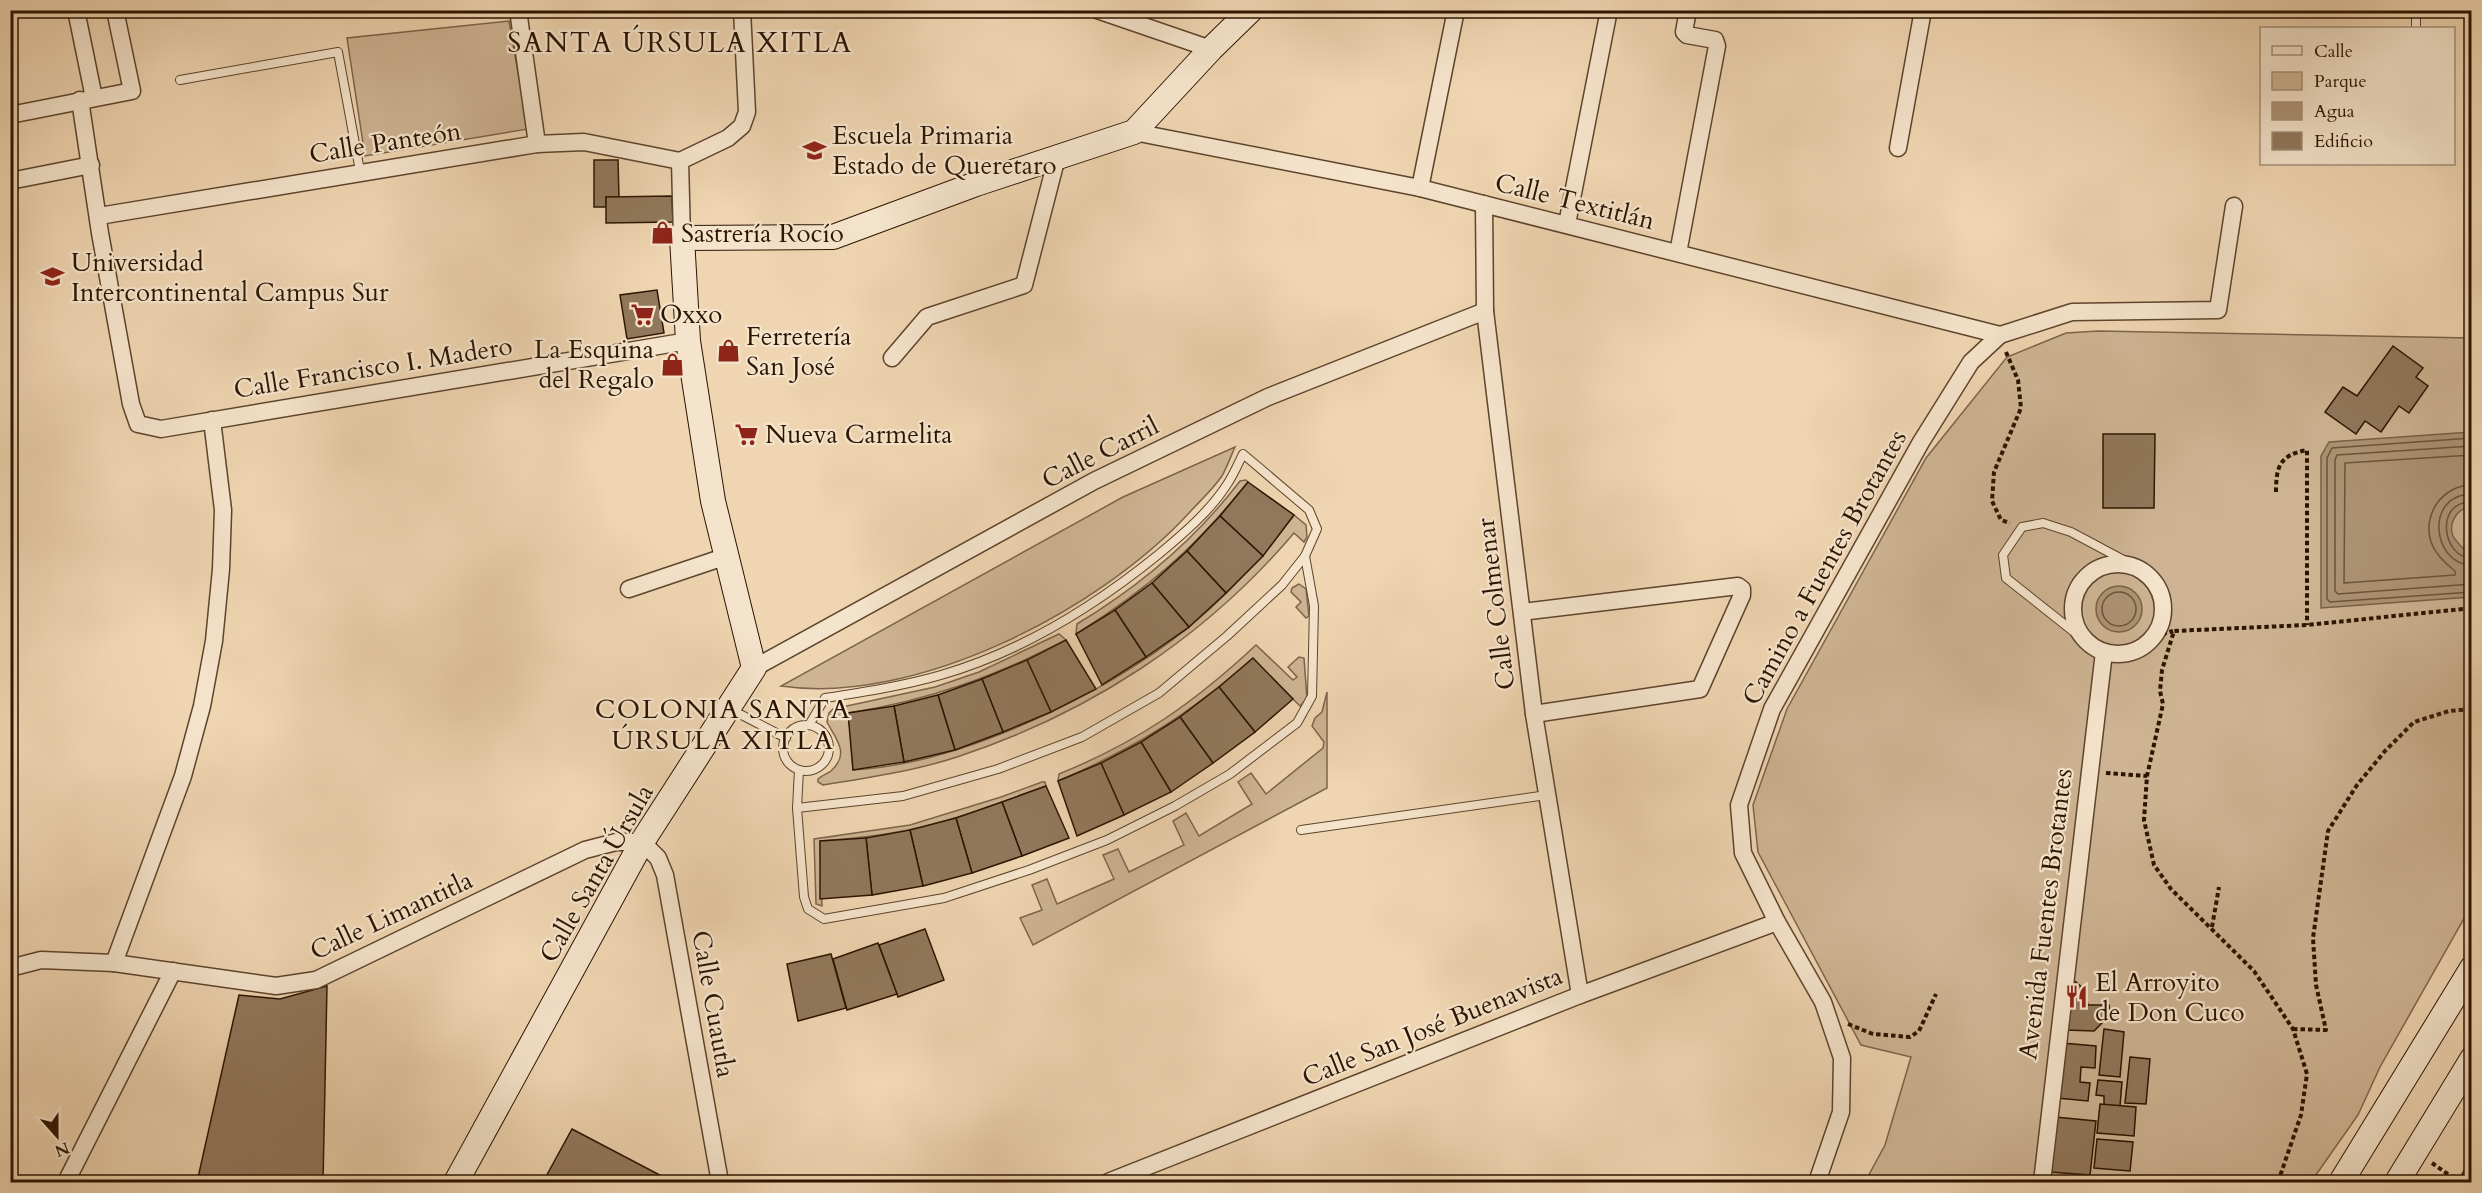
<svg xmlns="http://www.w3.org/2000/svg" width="2482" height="1193" font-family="Cardo,serif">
  <rect width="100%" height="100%" fill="#efd5b1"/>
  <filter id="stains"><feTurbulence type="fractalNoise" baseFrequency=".00333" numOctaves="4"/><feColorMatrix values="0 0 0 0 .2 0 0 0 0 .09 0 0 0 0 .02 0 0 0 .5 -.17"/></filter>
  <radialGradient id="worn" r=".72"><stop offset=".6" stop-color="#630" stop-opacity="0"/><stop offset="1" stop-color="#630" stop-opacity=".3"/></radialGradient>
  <g fill="#ceb493" stroke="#7d644a" stroke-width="1.5">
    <polygon points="509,21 528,129 365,156 347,38"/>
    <polygon points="2098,331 2471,338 2471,906 2380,1067 2358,1115 2311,1182 1865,1182 1885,1145 1911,1057 1861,1045 1758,852 1753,805 1787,709 1926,458 2007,357 2066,333"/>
    <path d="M 1235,447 C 1231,456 1227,467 1222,476 C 1213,489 1199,502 1189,513 C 1100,610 915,706 781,686 L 1123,497 Z"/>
    <path d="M 1246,480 L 1248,482 C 1195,548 1148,589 1076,634 L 1077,624 C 1140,586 1195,540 1240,481 Z"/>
    <path d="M 1294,515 L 1306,525 L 1307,537 L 1304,542 L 1294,533 C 1205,638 1088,714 957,757 C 914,771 868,778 823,785 L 818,782 L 818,779 C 822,775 827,774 831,771 C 851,753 835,738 827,722 L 829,713 L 833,709 L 935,687 L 979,672 L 1059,634 L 1066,640 C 993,677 930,700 849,713 L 853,770 C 961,764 1104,695 1188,628 C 1228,595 1263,556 1294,515 Z"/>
    <polygon points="1299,584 1306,589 1309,616 1306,618 1296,607 1301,602 1291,592 1292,588"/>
    <path d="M 1256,645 L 1293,680 L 1297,677 L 1288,667 L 1299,657 L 1304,658 L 1307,699 L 1300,706 L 1252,659 C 1189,714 1136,748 1058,781 L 1059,774 C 1138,742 1194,703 1256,645 Z"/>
    <polygon points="1327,692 1327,788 1033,945 1020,918 1042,910 1032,885 1047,879 1057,904 1114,879 1103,855 1118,849 1129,872 1184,845 1173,821 1186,813 1199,836 1252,804 1238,782 1251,773 1266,794 1323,748 1324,742 1312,726 1315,718 1322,712"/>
    <path d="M 1042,782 L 1045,782 L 1046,786 C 1001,802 955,821 908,830 C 879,836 850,839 820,841 L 822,906 L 816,904 L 814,839 L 910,825 L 1001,797 Z"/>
  </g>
  <g fill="#ad9375" stroke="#796046" stroke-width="1.5">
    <path d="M 2471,432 L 2471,507 C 2457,508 2448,523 2453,536 C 2456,542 2462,547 2467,552 L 2471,552 L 2471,597 L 2321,608 L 2321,456 L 2329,442 Z"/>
    <circle cx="2119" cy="609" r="23"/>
  </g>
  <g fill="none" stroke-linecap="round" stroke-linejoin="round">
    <g stroke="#6c543a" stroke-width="1.5">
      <polyline points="2472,438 2332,448 2327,458 2327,599 2330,602 2472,592"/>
      <polyline points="2472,446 2337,455 2335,460 2335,591 2338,594 2472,584"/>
      <path d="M 2472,455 L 2345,463 L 2344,583 L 2455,575 L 2455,571 C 2446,564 2435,554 2431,542 C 2422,514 2443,485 2472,485"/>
      <path d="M 2472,494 C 2424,494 2432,565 2472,565"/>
      <path d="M 2472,502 C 2434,501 2442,558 2472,558"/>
      <circle cx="2119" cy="609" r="17"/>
    </g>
  </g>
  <g fill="#91785c" stroke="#2c1400" stroke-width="1.5">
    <polygon points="594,160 618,160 619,197 606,197 606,207 594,207"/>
    <polygon points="672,196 673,222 606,223 606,197"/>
    <polygon points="657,290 664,333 627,339 620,295"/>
    <polygon points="2393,346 2423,368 2416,377 2428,386 2409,413 2399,406 2381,432 2365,421 2356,434 2325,412 2343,387 2357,396"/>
    <polygon points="2103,434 2155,434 2154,508 2103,508"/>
    <polygon points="1248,482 1294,515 1263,556 1220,516"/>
    <polygon points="1220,516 1263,556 1226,593 1187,551"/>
    <polygon points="1187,551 1226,593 1189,627 1152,583"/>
    <polygon points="1152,583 1189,627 1146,657 1115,610"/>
    <polygon points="1115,610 1146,657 1102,685 1076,634"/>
    <polygon points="1066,640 1096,689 1051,712 1027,660"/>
    <polygon points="1253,658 1293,699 1255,732 1219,687"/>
    <polygon points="1027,660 1051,712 1003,732 982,679"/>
    <polygon points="982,679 1003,732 955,750 938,695"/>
    <polygon points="1219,687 1255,732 1213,763 1180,717"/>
    <polygon points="938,695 955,750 904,762 894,706"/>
    <polygon points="894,706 904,762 853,770 848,713"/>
    <polygon points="1180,717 1213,763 1171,792 1141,742"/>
    <polygon points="1141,742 1171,792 1124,815 1101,763"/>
    <polygon points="1101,763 1124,815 1077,836 1058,781"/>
    <polygon points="1046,786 1069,838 1022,856 1002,802"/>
    <polygon points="1002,802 1022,856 972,873 956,818"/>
    <polygon points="956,818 972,873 923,886 910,830"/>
    <polygon points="910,830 923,886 872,895 866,838"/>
    <polygon points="866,838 872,895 820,899 820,841"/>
    <polygon points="925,929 944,980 898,997 879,945"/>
    <polygon points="878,943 897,994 847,1010 833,959"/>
    <polygon points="831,954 846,1008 798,1021 787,964"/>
    <polygon points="2070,977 2084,989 2088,1005 2109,1005 2110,1015 2094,1031 2066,1030"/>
    <polygon points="327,986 323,1182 197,1182 239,995 280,999"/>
    <polygon points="2104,1029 2124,1032 2120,1077 2099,1075"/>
    <polygon points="2062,1043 2096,1046 2095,1068 2081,1067 2080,1082 2090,1083 2088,1101 2057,1098"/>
    <polygon points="2130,1057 2150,1059 2146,1104 2125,1103"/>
    <polygon points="2098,1080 2122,1082 2120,1106 2104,1105 2104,1096 2096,1095"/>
    <polygon points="2100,1104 2136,1107 2134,1136 2097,1133"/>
    <polygon points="2055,1117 2096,1121 2090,1175 2050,1172"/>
    <polygon points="572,1129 673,1182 543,1182"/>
    <polygon points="2097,1139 2133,1142 2130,1171 2094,1168"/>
    <polygon points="2472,1158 2472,1182 2467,1182 2461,1176"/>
    <polygon points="10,1171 27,1182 10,1182"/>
  </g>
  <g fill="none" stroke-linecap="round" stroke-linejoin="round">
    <defs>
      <g id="lane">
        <polyline points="2416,10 2416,28"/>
        <polyline points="180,80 338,52 360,171"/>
        <polyline points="2088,643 2006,578 2003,555 2022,527 2043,523 2071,532 2146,572"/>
        <polyline points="730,709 786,738"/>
        <circle cx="806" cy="748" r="23"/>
        <polyline points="799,770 797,808 804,897 808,909 824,919 944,898 1029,870 1107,840 1175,806 1230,774 1297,723 1312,696 1314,606 1305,556"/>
        <path d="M 797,808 L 903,796 L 998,769 L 1082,737 L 1159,693 L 1227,636 L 1282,585 L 1305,556 L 1317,529 L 1309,510 L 1243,454 C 1238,464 1233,476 1226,486 C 1209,512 1183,534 1159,554 C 1095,606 1021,652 941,675 C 903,686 864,692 825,698 L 809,725"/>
        <polyline points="1301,830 1547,795"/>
      </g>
      <g id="street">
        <polyline points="76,10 94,98"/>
        <polyline points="518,10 537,144"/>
        <polyline points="1097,10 1211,49"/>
        <polyline points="80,100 100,233 131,404 138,424 161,429 688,341"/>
        <polyline points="10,115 132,91 115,10"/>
        <polyline points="1134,132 1420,188 2000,335"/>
        <polyline points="1898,148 1923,10"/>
        <polyline points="680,161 728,138 742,126 747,112 742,10"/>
        <polyline points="680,161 682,238"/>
        <polyline points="10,181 91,165"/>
        <polyline points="1420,188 1456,10"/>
        <polyline points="1484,204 1485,311 1534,714 1580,995"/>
        <polyline points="99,216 537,144 584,142 680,161"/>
        <polyline points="1567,224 1609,10"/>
        <polyline points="1678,253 1717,46 1715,40 1687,35 1684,32 1688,10"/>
        <polyline points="892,358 927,317 1024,285 1057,157"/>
        <circle cx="2118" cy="609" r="45"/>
        <polyline points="629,589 727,556"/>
        <polyline points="1522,612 1738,586 1742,589 1742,595 1700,689 1534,714"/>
        <polyline points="754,668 1094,481 1268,397 1485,311"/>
        <polyline points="114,963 183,776 202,706 214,641 221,569 223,510 212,420"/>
        <polyline points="10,968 41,960 114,963 276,986 316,980 585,850 616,842 642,842 658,858 665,875 720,1182"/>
        <polyline points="66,1182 173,971"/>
        <polyline points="1108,1182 1580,995 1777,922"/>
        <polyline points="1817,1182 1841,1112 1842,1058 1823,1002 1777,922 1743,853 1739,805 1772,709 1921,442 1971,362 2000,335 2072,312 2218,310 2234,206"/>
        <polyline points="2042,1182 2104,652"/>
      </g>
      <g id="secondary">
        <polyline points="456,1182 642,842 754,668 713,501 688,341 682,238 833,237 976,184 1134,132 1211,49 1251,10"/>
        <polyline points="2341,1182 2472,968"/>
        <polyline points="2397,1182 2472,1059"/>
      </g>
    </defs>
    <use href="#lane" stroke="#5d442c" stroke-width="10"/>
    <use href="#street" stroke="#5d442c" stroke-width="19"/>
    <use href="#secondary" stroke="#2c1400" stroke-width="26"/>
    <g stroke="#2c1400" stroke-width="4" stroke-dasharray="4.5 3" stroke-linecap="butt">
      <polyline points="2006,352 2018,380 2021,408 1994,472 1992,501 2001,520 2010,523"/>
      <path d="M 2276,492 C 2276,466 2280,455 2307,450 L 2307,625"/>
      <polyline points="2155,636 2173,631"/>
      <polyline points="2106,773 2147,776"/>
      <polyline points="2212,927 2219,887"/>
      <polyline points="1848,1024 1873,1034 1910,1037 1919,1031 1936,994"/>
      <polyline points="2293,1029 2326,1030 2316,985 2313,938 2328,831 2357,785 2385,751 2414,722 2449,711 2472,709"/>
      <polyline points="2432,1163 2459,1182"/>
      <polyline points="2278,1182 2301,1115 2307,1074 2293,1029 2254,971 2171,889 2154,865 2144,820 2147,776 2163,704 2160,691 2162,670 2174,631 2307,625 2472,608"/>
    </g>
    <use href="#lane" stroke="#f5e4cc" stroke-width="8"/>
    <use href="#street" stroke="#f5e4cc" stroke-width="16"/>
    <use href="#secondary" stroke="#f5e4cc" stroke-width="24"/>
  </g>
  <defs>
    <symbol id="school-bare" viewBox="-9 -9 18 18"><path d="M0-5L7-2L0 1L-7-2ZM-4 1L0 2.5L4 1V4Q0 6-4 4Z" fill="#8f2418" stroke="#f5e4cc" stroke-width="2.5" paint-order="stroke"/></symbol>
    <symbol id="shop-bare" viewBox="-9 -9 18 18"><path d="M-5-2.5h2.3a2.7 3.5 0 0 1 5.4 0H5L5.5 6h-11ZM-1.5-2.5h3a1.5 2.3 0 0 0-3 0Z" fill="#8f2418" stroke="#f5e4cc" stroke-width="2.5" paint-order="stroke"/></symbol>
    <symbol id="university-bare" viewBox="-9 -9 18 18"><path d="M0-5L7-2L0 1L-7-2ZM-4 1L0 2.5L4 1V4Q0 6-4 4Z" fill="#8f2418" stroke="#f5e4cc" stroke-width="2.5" paint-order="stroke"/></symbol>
    <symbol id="supermarket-bare" viewBox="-9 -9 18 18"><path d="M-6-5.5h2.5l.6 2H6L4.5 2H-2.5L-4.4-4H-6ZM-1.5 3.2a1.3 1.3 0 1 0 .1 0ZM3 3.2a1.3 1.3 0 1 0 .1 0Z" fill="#8f2418" stroke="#f5e4cc" stroke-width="2.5" paint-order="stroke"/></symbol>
    <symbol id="restaurant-bare" viewBox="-9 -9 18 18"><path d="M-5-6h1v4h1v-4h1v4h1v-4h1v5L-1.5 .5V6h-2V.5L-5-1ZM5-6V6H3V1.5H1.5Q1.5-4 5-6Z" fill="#8f2418" stroke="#f5e4cc" stroke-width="2.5" paint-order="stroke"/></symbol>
  </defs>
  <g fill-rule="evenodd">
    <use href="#school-bare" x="798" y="134" width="33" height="33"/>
    <use href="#shop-bare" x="646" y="216" width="33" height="33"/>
    <use href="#university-bare" x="36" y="260" width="33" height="33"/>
    <use href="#supermarket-bare" x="626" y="298" width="33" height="33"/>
    <use href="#shop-bare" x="712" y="334" width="33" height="33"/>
    <use href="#shop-bare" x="656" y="348" width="33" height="33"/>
    <use href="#supermarket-bare" x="730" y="418" width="33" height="33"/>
    <use href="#restaurant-bare" x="2060" y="980" width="33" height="33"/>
  </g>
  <g text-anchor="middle" stroke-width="4.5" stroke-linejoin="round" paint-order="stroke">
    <g font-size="26" fill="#2c1400" stroke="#f5e4cc" text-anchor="start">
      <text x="832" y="144">Escuela Primaria<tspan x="832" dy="30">Estado de Queretaro</tspan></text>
      <text x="681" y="242">Sastrería Rocío</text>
      <text x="71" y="271">Universidad<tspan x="71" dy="30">Intercontinental Campus Sur</tspan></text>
      <text x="660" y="323">Oxxo</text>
      <text x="746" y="345">Ferretería<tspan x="746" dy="30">San José</tspan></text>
      <text x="654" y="358" text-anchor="end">La Esquina<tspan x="654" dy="30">del Regalo</tspan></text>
      <text x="765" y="443">Nueva Carmelita</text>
      <text x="2095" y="991">El Arroyito<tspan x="2095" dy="30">de Don Cuco</tspan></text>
    </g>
    <g font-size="26" fill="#2c1400" stroke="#f5e4cc">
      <text transform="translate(385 142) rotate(-9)" y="9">Calle Panteón</text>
      <text transform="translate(1575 201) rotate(14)" y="9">Calle Textitlán</text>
      <text transform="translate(373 367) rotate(-9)" y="9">Calle Francisco I. Madero</text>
      <text transform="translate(1100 452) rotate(-27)" y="9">Calle Carril</text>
      <text transform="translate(1824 567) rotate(-61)" y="9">Camino a Fuentes Brotantes</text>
      <text transform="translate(1495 604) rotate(-97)" y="9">Calle Colmenar</text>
      <text transform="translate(596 873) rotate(-60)" y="9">Calle Santa Úrsula</text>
      <text transform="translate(2045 914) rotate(-83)" y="9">Avenida Fuentes Brotantes</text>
      <text transform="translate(391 915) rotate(-25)" y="9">Calle Limantitla</text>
      <text transform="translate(714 1004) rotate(80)" y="9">Calle Cuautla</text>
      <text transform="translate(1432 1026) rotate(-22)" y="9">Calle San José Buenavista</text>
    </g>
    <g font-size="27" letter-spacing="1.5" fill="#2c1400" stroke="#f5e4cc">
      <text x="723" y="718">COLONIA SANTA<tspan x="723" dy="31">ÚRSULA XITLA</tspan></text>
    </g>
    <g font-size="28" letter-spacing="1.5" fill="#2c1400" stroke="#f5e4cc">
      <text x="680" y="52">SANTA ÚRSULA XITLA</text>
    </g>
  </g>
  <rect width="2482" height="1193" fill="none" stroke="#efd5b1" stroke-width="36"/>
  <rect x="12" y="12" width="2458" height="1169" fill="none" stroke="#2c1400" stroke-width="3"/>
  <rect x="18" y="18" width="2446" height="1157" fill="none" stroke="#2c1400" stroke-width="1.5"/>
  <rect x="2260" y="27" width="195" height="138" fill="#f5e4cc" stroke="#a5917a" stroke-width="1.5"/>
  <rect x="2272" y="46" width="30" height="9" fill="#f5e4cc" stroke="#a5917a" stroke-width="1.5"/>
  <text x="2314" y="57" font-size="18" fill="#2c1400">Calle</text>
  <rect x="2272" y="72" width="30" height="18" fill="#ceb493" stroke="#a5917a" stroke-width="1.5"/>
  <text x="2314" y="87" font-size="18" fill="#2c1400">Parque</text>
  <rect x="2272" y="102" width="30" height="18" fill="#ad9375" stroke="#a5917a" stroke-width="1.5"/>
  <text x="2314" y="117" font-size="18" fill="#2c1400">Agua</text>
  <rect x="2272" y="132" width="30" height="18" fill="#91785c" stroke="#a5917a" stroke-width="1.5"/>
  <text x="2314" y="147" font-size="18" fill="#2c1400">Edificio</text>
  <g transform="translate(57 1136) rotate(159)" stroke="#f5e4cc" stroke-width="4.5" paint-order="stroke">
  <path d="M0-4.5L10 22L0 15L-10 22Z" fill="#2c1400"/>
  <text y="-9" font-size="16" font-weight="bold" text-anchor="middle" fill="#2c1400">N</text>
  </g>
  <rect width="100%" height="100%" filter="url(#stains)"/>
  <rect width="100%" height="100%" fill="url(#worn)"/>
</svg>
